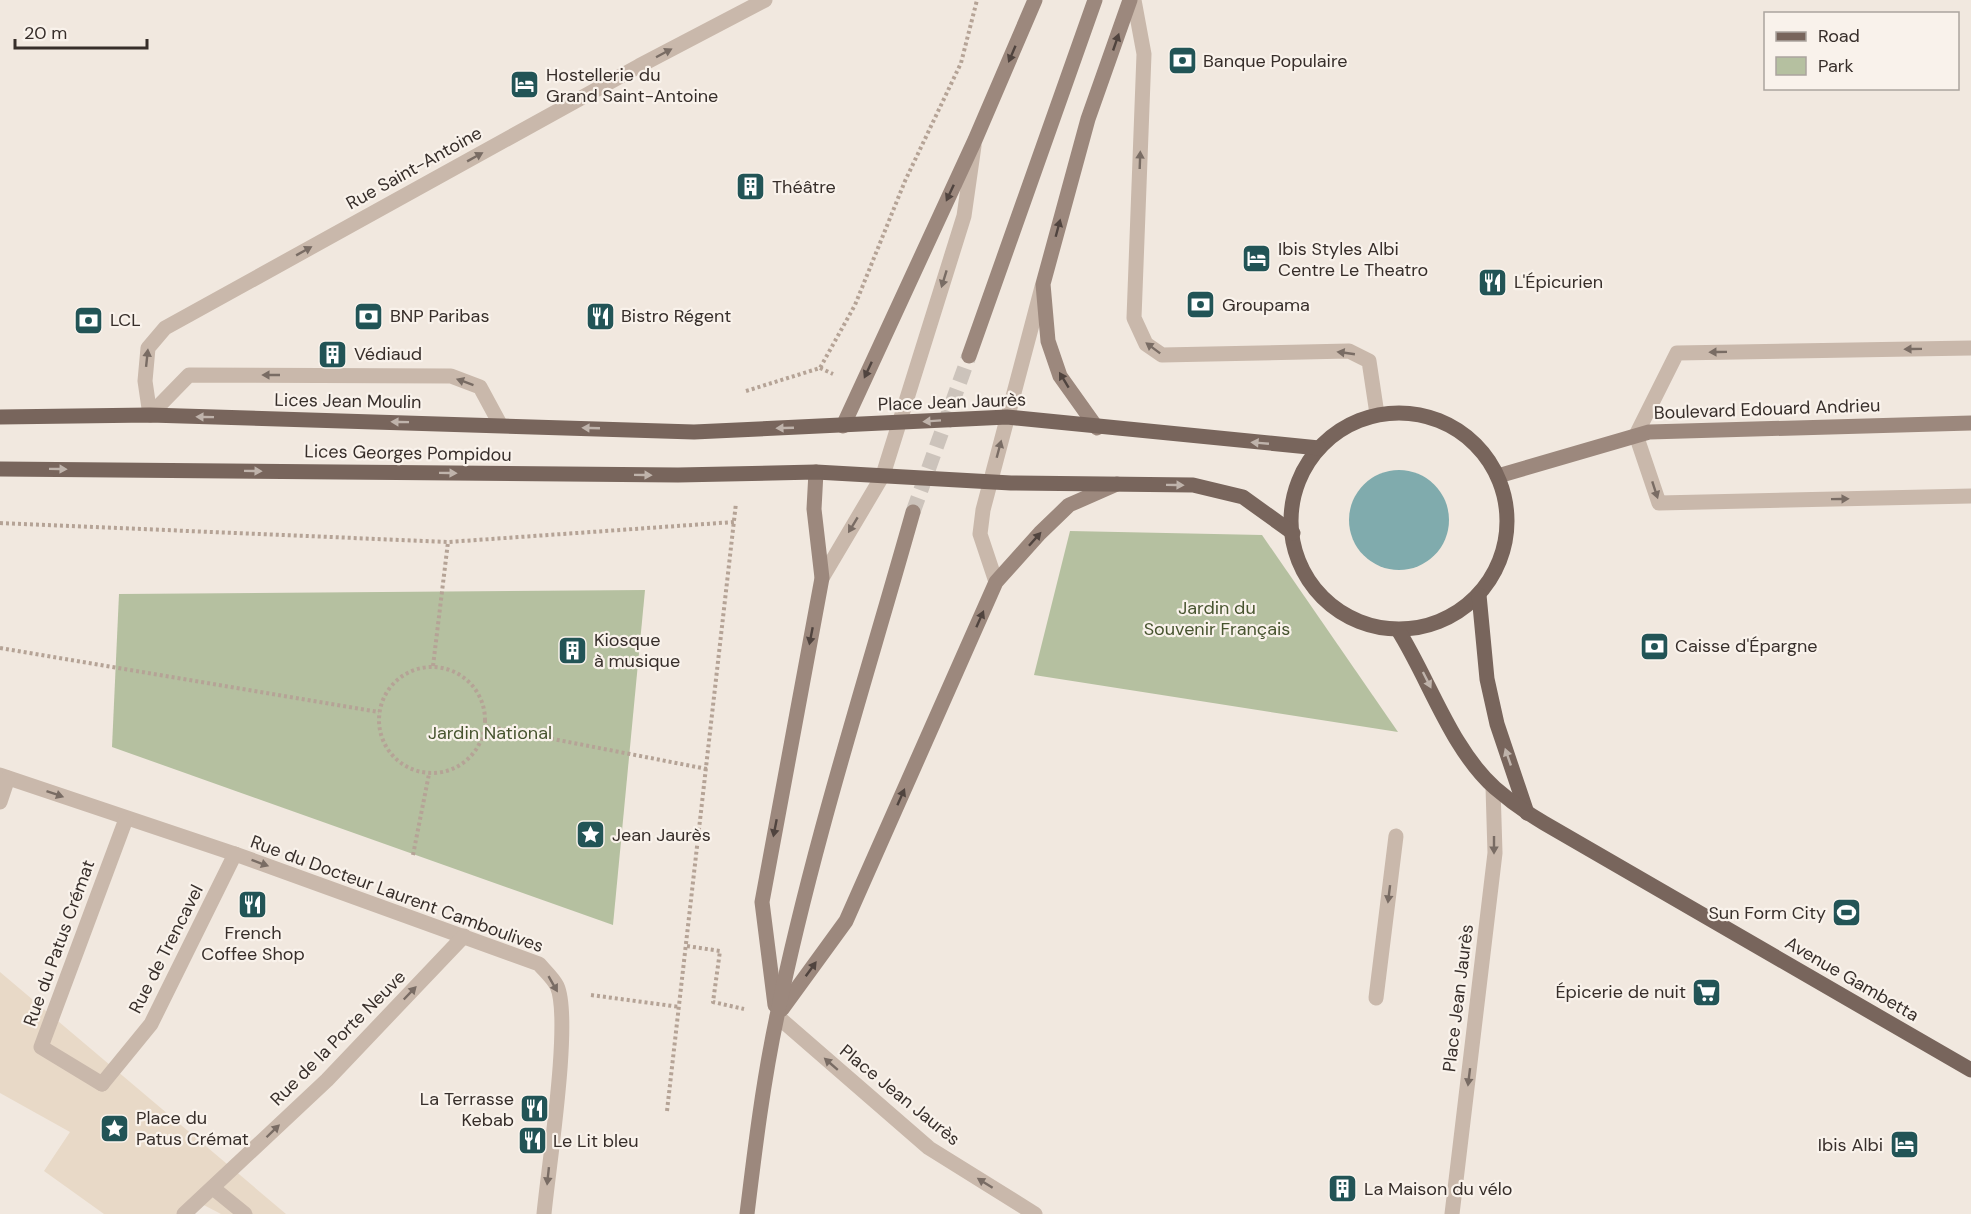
<svg xmlns="http://www.w3.org/2000/svg" width="1971" height="1214" font-family="'DM Sans',sans-serif">
  <rect width="100%" height="100%" fill="#f1e8df"/>
  <g fill="#b5c0a0">
    <polygon points="1070,531 1262,535 1398,732 1034,675"/>
    <polygon points="645,590 613,925 112,747 119,594"/>
  </g>
  <polygon fill="#e8d9c7" points="0,972 286,1214 221,1214 198,1202 184,1214 104,1214 44,1171 70,1132 0,1093"/>
  <circle fill="#80abad" cx="1399" cy="520" r="50"/>
  <g fill="none" stroke-linecap="round" stroke-linejoin="round">
    <polyline stroke="#ccc3bb" stroke-width="15" stroke-dasharray="15 8" stroke-linecap="butt" points="913,512 969,356"/>
    <g stroke="#b5a396" stroke-width="4" stroke-dasharray="3 3" stroke-linecap="butt">
      <polyline points="820,368 833,374"/>
      <polyline points="746,391 820,368 855,305 905,181 961,63 977,0"/>
      <polyline points="0,523 448,542 734,522"/>
      <polyline points="0,648 379,712"/>
      <polyline points="433,666 448,542"/>
      <circle cx="432" cy="720" r="53"/>
      <polyline points="486,726 707,769"/>
      <polyline points="413,855 429,774"/>
      <polyline points="687,946 720,951 713,1002 744,1009"/>
      <polyline points="591,995 680,1007"/>
      <polyline points="667,1111 736,503"/>
    </g>
    <g stroke="#c9b8ab" stroke-width="15">
      <polyline points="1134,0 1144,54 1134,318 1146,344 1162,355 1349,351 1369,361 1377,414"/>
      <polyline points="1971,348 1677,353 1636,435 1659,503 1971,496"/>
      <polyline points="150,415 189,375 451,376 480,387 500,424"/>
      <polyline points="1376,998 1396,836"/>
    </g>
    <polyline stroke="#c9b8ab" stroke-width="15" points="102,1084 151,1024 235,854"/>
    <g stroke="#c9b8ab" stroke-width="15">
      <polyline points="150,415 145,381 148,348 165,328 639,66 765,0"/>
      <polyline points="822,578 883,475 964,216 974,146"/>
      <polyline points="996,582 980,534 983,510 1042,287"/>
      <path d="M 0,775 L 235,854 L 539,964 C 545,971 553,978 557,986 C 572,1019 548,1170 544,1214"/>
      <polyline points="0,802 8,778"/>
      <polyline points="777,1016 929,1148 1035,1214"/>
      <polyline points="102,1084 41,1047 126,819"/>
      <polyline points="213,1188 245,1214"/>
      <polyline points="184,1214 327,1080 464,936"/>
      <polyline points="1452,1214 1495,853 1493,787"/>
    </g>
    <g stroke="#9c887d" stroke-width="15">
      <polyline points="969,356 1095,0"/>
      <polyline points="843,426 975,140 1035,0"/>
      <polyline points="1097,428 1060,376 1048,341 1043,284 1088,119 1130,0"/>
      <polyline points="1498,476 1649,432 1971,423"/>
      <polyline points="775,1005 762,902 822,578 814,509 816,472"/>
      <polyline points="782,1009 846,921 996,582 1040,533 1069,505 1117,484"/>
      <path d="M 747,1214 C 755,1148 763,1082 777,1016 C 812,846 866,679 913,512"/>
    </g>
    <g stroke="#78655c" stroke-width="15">
      <circle cx="1399" cy="521" r="108"/>
      <polyline points="0,417 150,415 694,432 1007,417 1319,448"/>
      <polyline points="0,469 678,475 816,472 1011,483 1193,485 1243,497 1293,533"/>
      <polyline points="1479,595 1487,679 1497,724 1527,813"/>
      <path d="M 1398,630 C 1429,679 1451,749 1495,788 C 1510,801 1527,813 1544,823 L 1971,1070"/>
    </g>
  </g>
  <defs><path id="oneway-solid" d="M-6-.8H1V-3.2L6.5 0L1 3.2V.8H-6Z" transform="scale(1.5)"/></defs>
  <g fill="#50443f">
    <use href="#oneway-solid" transform="translate(1116 42) rotate(-71)"/>
    <use href="#oneway-solid" transform="translate(1012 54) rotate(113)"/>
    <use href="#oneway-solid" transform="translate(950 193) rotate(115)"/>
    <use href="#oneway-solid" transform="translate(1058 228) rotate(-75)"/>
    <use href="#oneway-solid" transform="translate(868 370) rotate(115)"/>
    <use href="#oneway-solid" transform="translate(1064 380) rotate(-121)"/>
    <use href="#oneway-solid" transform="translate(1035 539) rotate(-48)"/>
    <use href="#oneway-solid" transform="translate(980 619) rotate(-66)"/>
    <use href="#oneway-solid" transform="translate(811 636) rotate(101)"/>
    <use href="#oneway-solid" transform="translate(901 797) rotate(-66)"/>
    <use href="#oneway-solid" transform="translate(775 828) rotate(101)"/>
    <use href="#oneway-solid" transform="translate(811 969) rotate(-54)"/>
  </g>
  <g fill="#796c64">
    <use href="#oneway-solid" transform="translate(664 53) rotate(-28)"/>
    <use href="#oneway-solid" transform="translate(475 157) rotate(-29)"/>
    <use href="#oneway-solid" transform="translate(1140 160) rotate(-88)"/>
    <use href="#oneway-solid" transform="translate(304 251) rotate(-29)"/>
    <use href="#oneway-solid" transform="translate(944 279) rotate(107)"/>
    <use href="#oneway-solid" transform="translate(1153 348) rotate(-143)"/>
    <use href="#oneway-solid" transform="translate(1913 349) rotate(179)"/>
    <use href="#oneway-solid" transform="translate(1718 352) rotate(179)"/>
    <use href="#oneway-solid" transform="translate(1346 353) rotate(-172)"/>
    <use href="#oneway-solid" transform="translate(147 358) rotate(-84)"/>
    <use href="#oneway-solid" transform="translate(271 375) rotate(-180)"/>
    <use href="#oneway-solid" transform="translate(465 382) rotate(-160)"/>
    <use href="#oneway-solid" transform="translate(999 449) rotate(-75)"/>
    <use href="#oneway-solid" transform="translate(1655 490) rotate(72)"/>
    <use href="#oneway-solid" transform="translate(1840 499) rotate(-1)"/>
    <use href="#oneway-solid" transform="translate(853 525) rotate(121)"/>
    <use href="#oneway-solid" transform="translate(55 794) rotate(19)"/>
    <use href="#oneway-solid" transform="translate(1494 845) rotate(90)"/>
    <use href="#oneway-solid" transform="translate(260 863) rotate(20)"/>
    <use href="#oneway-solid" transform="translate(1389 894) rotate(97)"/>
    <use href="#oneway-solid" transform="translate(553 984) rotate(60)"/>
    <use href="#oneway-solid" transform="translate(410 993) rotate(-46)"/>
    <use href="#oneway-solid" transform="translate(831 1064) rotate(-139)"/>
    <use href="#oneway-solid" transform="translate(1469 1077) rotate(97)"/>
    <use href="#oneway-solid" transform="translate(273 1131) rotate(-44)"/>
    <use href="#oneway-solid" transform="translate(548 1176) rotate(96)"/>
    <use href="#oneway-solid" transform="translate(985 1183) rotate(-148)"/>
  </g>
  <g fill="#bfb3ab">
    <use href="#oneway-solid" transform="translate(205 417) rotate(-179)"/>
    <use href="#oneway-solid" transform="translate(932 421) rotate(176)"/>
    <use href="#oneway-solid" transform="translate(400 422) rotate(-179)"/>
    <use href="#oneway-solid" transform="translate(591 428) rotate(-178)"/>
    <use href="#oneway-solid" transform="translate(785 428) rotate(178)"/>
    <use href="#oneway-solid" transform="translate(1260 443) rotate(-175)"/>
    <use href="#oneway-solid" transform="translate(58 469) rotate(1)"/>
    <use href="#oneway-solid" transform="translate(253 471) rotate(1)"/>
    <use href="#oneway-solid" transform="translate(448 473) rotate(1)"/>
    <use href="#oneway-solid" transform="translate(643 475) rotate(1)"/>
    <use href="#oneway-solid" transform="translate(1175 485) rotate(1)"/>
    <use href="#oneway-solid" transform="translate(1427 680) rotate(63)"/>
    <use href="#oneway-solid" transform="translate(1508 757) rotate(-109)"/>
  </g>
  <defs>
    <symbol id="bank-square" viewBox="-11 -11 22 22"><rect x="-9" y="-9" width="18" height="18" rx="4" fill="#225456" stroke="#f9f2eb"/><path d="M-6-4H6V4H-6ZM0-2.3a2.3 2.3 0 1 0 0 4.6a2.3 2.3 0 1 0 0-4.6Z" fill="#fff"/></symbol>
    <symbol id="hotel-square" viewBox="-11 -11 22 22"><rect x="-9" y="-9" width="18" height="18" rx="4" fill="#225456" stroke="#f9f2eb"/><path d="M-6-4.5h1.5V1H6V5H4.5V3h-9V5H-6ZM-4 0a1.8 1.8 0 1 1 3.6 0ZM.5 0V-2.5h3Q6-2.5 6 0Z" fill="#fff"/></symbol>
    <symbol id="building-square" viewBox="-11 -11 22 22"><rect x="-9" y="-9" width="18" height="18" rx="4" fill="#225456" stroke="#f9f2eb"/><path d="M-4-6H4V6H1V3H-1V6H-4ZM-2.5-4.3h1.7v1.8h-1.7ZM.8-4.3h1.7v1.8H.8ZM-2.5-1h1.7V.8h-1.7ZM.8-1h1.7V.8H.8Z" fill="#fff"/></symbol>
    <symbol id="restaurant-square" viewBox="-11 -11 22 22"><rect x="-9" y="-9" width="18" height="18" rx="4" fill="#225456" stroke="#f9f2eb"/><path d="M-5-6h1v4h1v-4h1v4h1v-4h1v5L-1.5 .5V6h-2V.5L-5-1ZM5-6V6H3V1.5H1.5Q1.5-4 5-6Z" fill="#fff"/></symbol>
    <symbol id="sight-square" viewBox="-11 -11 22 22"><rect x="-9" y="-9" width="18" height="18" rx="4" fill="#225456" stroke="#f9f2eb"/><path d="M0-6L1.8-2.2L6-1.7L2.9 1.2L3.7 5.4L0 3.3L-3.7 5.4L-2.9 1.2L-6-1.7L-1.8-2.2Z" fill="#fff"/></symbol>
    <symbol id="stadium-square" viewBox="-11 -11 22 22"><rect x="-9" y="-9" width="18" height="18" rx="4" fill="#225456" stroke="#f9f2eb"/><path d="M0-5a6.5 5 0 1 0 0 10a6.5 5 0 1 0 0-10ZM-3.5-1.8h7v3.6h-7Z" fill="#fff"/></symbol>
    <symbol id="supermarket-square" viewBox="-11 -11 22 22"><rect x="-9" y="-9" width="18" height="18" rx="4" fill="#225456" stroke="#f9f2eb"/><path d="M-6-5.5h2.5l.6 2H6L4.5 2H-2.5L-4.4-4H-6ZM-1.5 3.2a1.3 1.3 0 1 0 .1 0ZM3 3.2a1.3 1.3 0 1 0 .1 0Z" fill="#fff"/></symbol>
  </defs>
  <g fill-rule="evenodd">
    <use href="#bank-square" x="1166" y="44" width="33" height="33"/>
    <use href="#hotel-square" x="508" y="68" width="33" height="33"/>
    <use href="#building-square" x="734" y="170" width="33" height="33"/>
    <use href="#hotel-square" x="1240" y="242" width="33" height="33"/>
    <use href="#restaurant-square" x="1476" y="266" width="33" height="33"/>
    <use href="#bank-square" x="1184" y="288" width="33" height="33"/>
    <use href="#bank-square" x="352" y="300" width="33" height="33"/>
    <use href="#restaurant-square" x="584" y="300" width="33" height="33"/>
    <use href="#bank-square" x="72" y="304" width="33" height="33"/>
    <use href="#building-square" x="316" y="338" width="33" height="33"/>
    <use href="#bank-square" x="1638" y="630" width="33" height="33"/>
    <use href="#building-square" x="556" y="634" width="33" height="33"/>
    <use href="#sight-square" x="574" y="818" width="33" height="33"/>
    <use href="#restaurant-square" x="236" y="888" width="33" height="33"/>
    <use href="#stadium-square" x="1830" y="896" width="33" height="33"/>
    <use href="#supermarket-square" x="1690" y="976" width="33" height="33"/>
    <use href="#restaurant-square" x="518" y="1092" width="33" height="33"/>
    <use href="#sight-square" x="98" y="1112" width="33" height="33"/>
    <use href="#restaurant-square" x="516" y="1124" width="33" height="33"/>
    <use href="#hotel-square" x="1888" y="1128" width="33" height="33"/>
    <use href="#building-square" x="1326" y="1172" width="33" height="33"/>
  </g>
  <g text-anchor="middle" stroke-width="4.5" stroke-linejoin="round" paint-order="stroke">
    <g font-size="18" fill="#372e2a" stroke="#f9f2eb" text-anchor="start">
      <text x="1203" y="67">Banque Populaire</text>
      <text x="546" y="81">Hostellerie du<tspan x="546" dy="21">Grand Saint-Antoine</tspan></text>
      <text x="772" y="193">Théâtre</text>
      <text x="1278" y="255">Ibis Styles Albi<tspan x="1278" dy="21">Centre Le Theatro</tspan></text>
      <text x="1514" y="288">L'Épicurien</text>
      <text x="1222" y="311">Groupama</text>
      <text x="390" y="322">BNP Paribas</text>
      <text x="621" y="322">Bistro Régent</text>
      <text x="110" y="326">LCL</text>
      <text x="354" y="360">Védiaud</text>
      <text x="594" y="646">Kiosque<tspan x="594" dy="21">à musique</tspan></text>
      <text x="1675" y="652">Caisse d'Épargne</text>
      <text x="612" y="841">Jean Jaurès</text>
      <text x="1826" y="919" text-anchor="end">Sun Form City</text>
      <text x="253" y="939" text-anchor="middle">French<tspan x="253" dy="21">Coffee Shop</tspan></text>
      <text x="1686" y="998" text-anchor="end">Épicerie de nuit</text>
      <text x="514" y="1105" text-anchor="end">La Terrasse<tspan x="514" dy="21">Kebab</tspan></text>
      <text x="136" y="1124">Place du<tspan x="136" dy="21">Patus Crémat</tspan></text>
      <text x="553" y="1147">Le Lit bleu</text>
      <text x="1883" y="1151" text-anchor="end">Ibis Albi</text>
      <text x="1364" y="1195">La Maison du vélo</text>
    </g>
    <g font-size="18" fill="#372e2a" stroke="#f9f2eb">
      <text transform="translate(414 168) rotate(-29)" y="6">Rue Saint-Antoine</text>
      <text transform="translate(348 401) rotate(1)" y="6">Lices Jean Moulin</text>
      <text transform="translate(952 402) rotate(-2)" y="6">Place Jean Jaurès</text>
      <text transform="translate(1767 409) rotate(-2)" y="6">Boulevard Edouard Andrieu</text>
      <text transform="translate(408 453) rotate(1)" y="6">Lices Georges Pompidou</text>
      <text transform="translate(397 894) rotate(20)" y="6">Rue du Docteur Laurent Camboulives</text>
      <text transform="translate(59 943) rotate(-70)" y="6">Rue du Patus Crémat</text>
      <text transform="translate(166 949) rotate(-63)" y="6">Rue de Trencavel</text>
      <text transform="translate(1852 979) rotate(30)" y="6">Avenue Gambetta</text>
      <text transform="translate(1458 998) rotate(-83)" y="6">Place Jean Jaurès</text>
      <text transform="translate(338 1038) rotate(-45)" y="6">Rue de la Porte Neuve</text>
      <text transform="translate(900 1095) rotate(39)" y="6">Place Jean Jaurès</text>
    </g>
    <g font-size="18" fill="#47542f" stroke="#f9f2eb">
      <text x="1217" y="614">Jardin du<tspan x="1217" dy="21">Souvenir Français</tspan></text>
      <text x="490" y="739">Jardin National</text>
    </g>
  </g>
  <rect x="1764" y="12" width="195" height="78" fill="#f9f2eb" stroke="#aba49e" stroke-width="1.5"/>
  <rect x="1776" y="32" width="30" height="9" fill="#78655c" stroke="#aba49e" stroke-width="1.5"/>
  <text x="1818" y="42" font-size="18" fill="#372e2a">Road</text>
  <rect x="1776" y="57" width="30" height="18" fill="#b5c0a0" stroke="#aba49e" stroke-width="1.5"/>
  <text x="1818" y="72" font-size="18" fill="#372e2a">Park</text>
  <path d="M15 39v9h132v-9" fill="none" stroke="#372e2a" stroke-width="3"/>
  <text x="24" y="39" font-size="18" fill="#372e2a" stroke="#f9f2eb" stroke-width="4.5" paint-order="stroke">20 m</text>
</svg>
